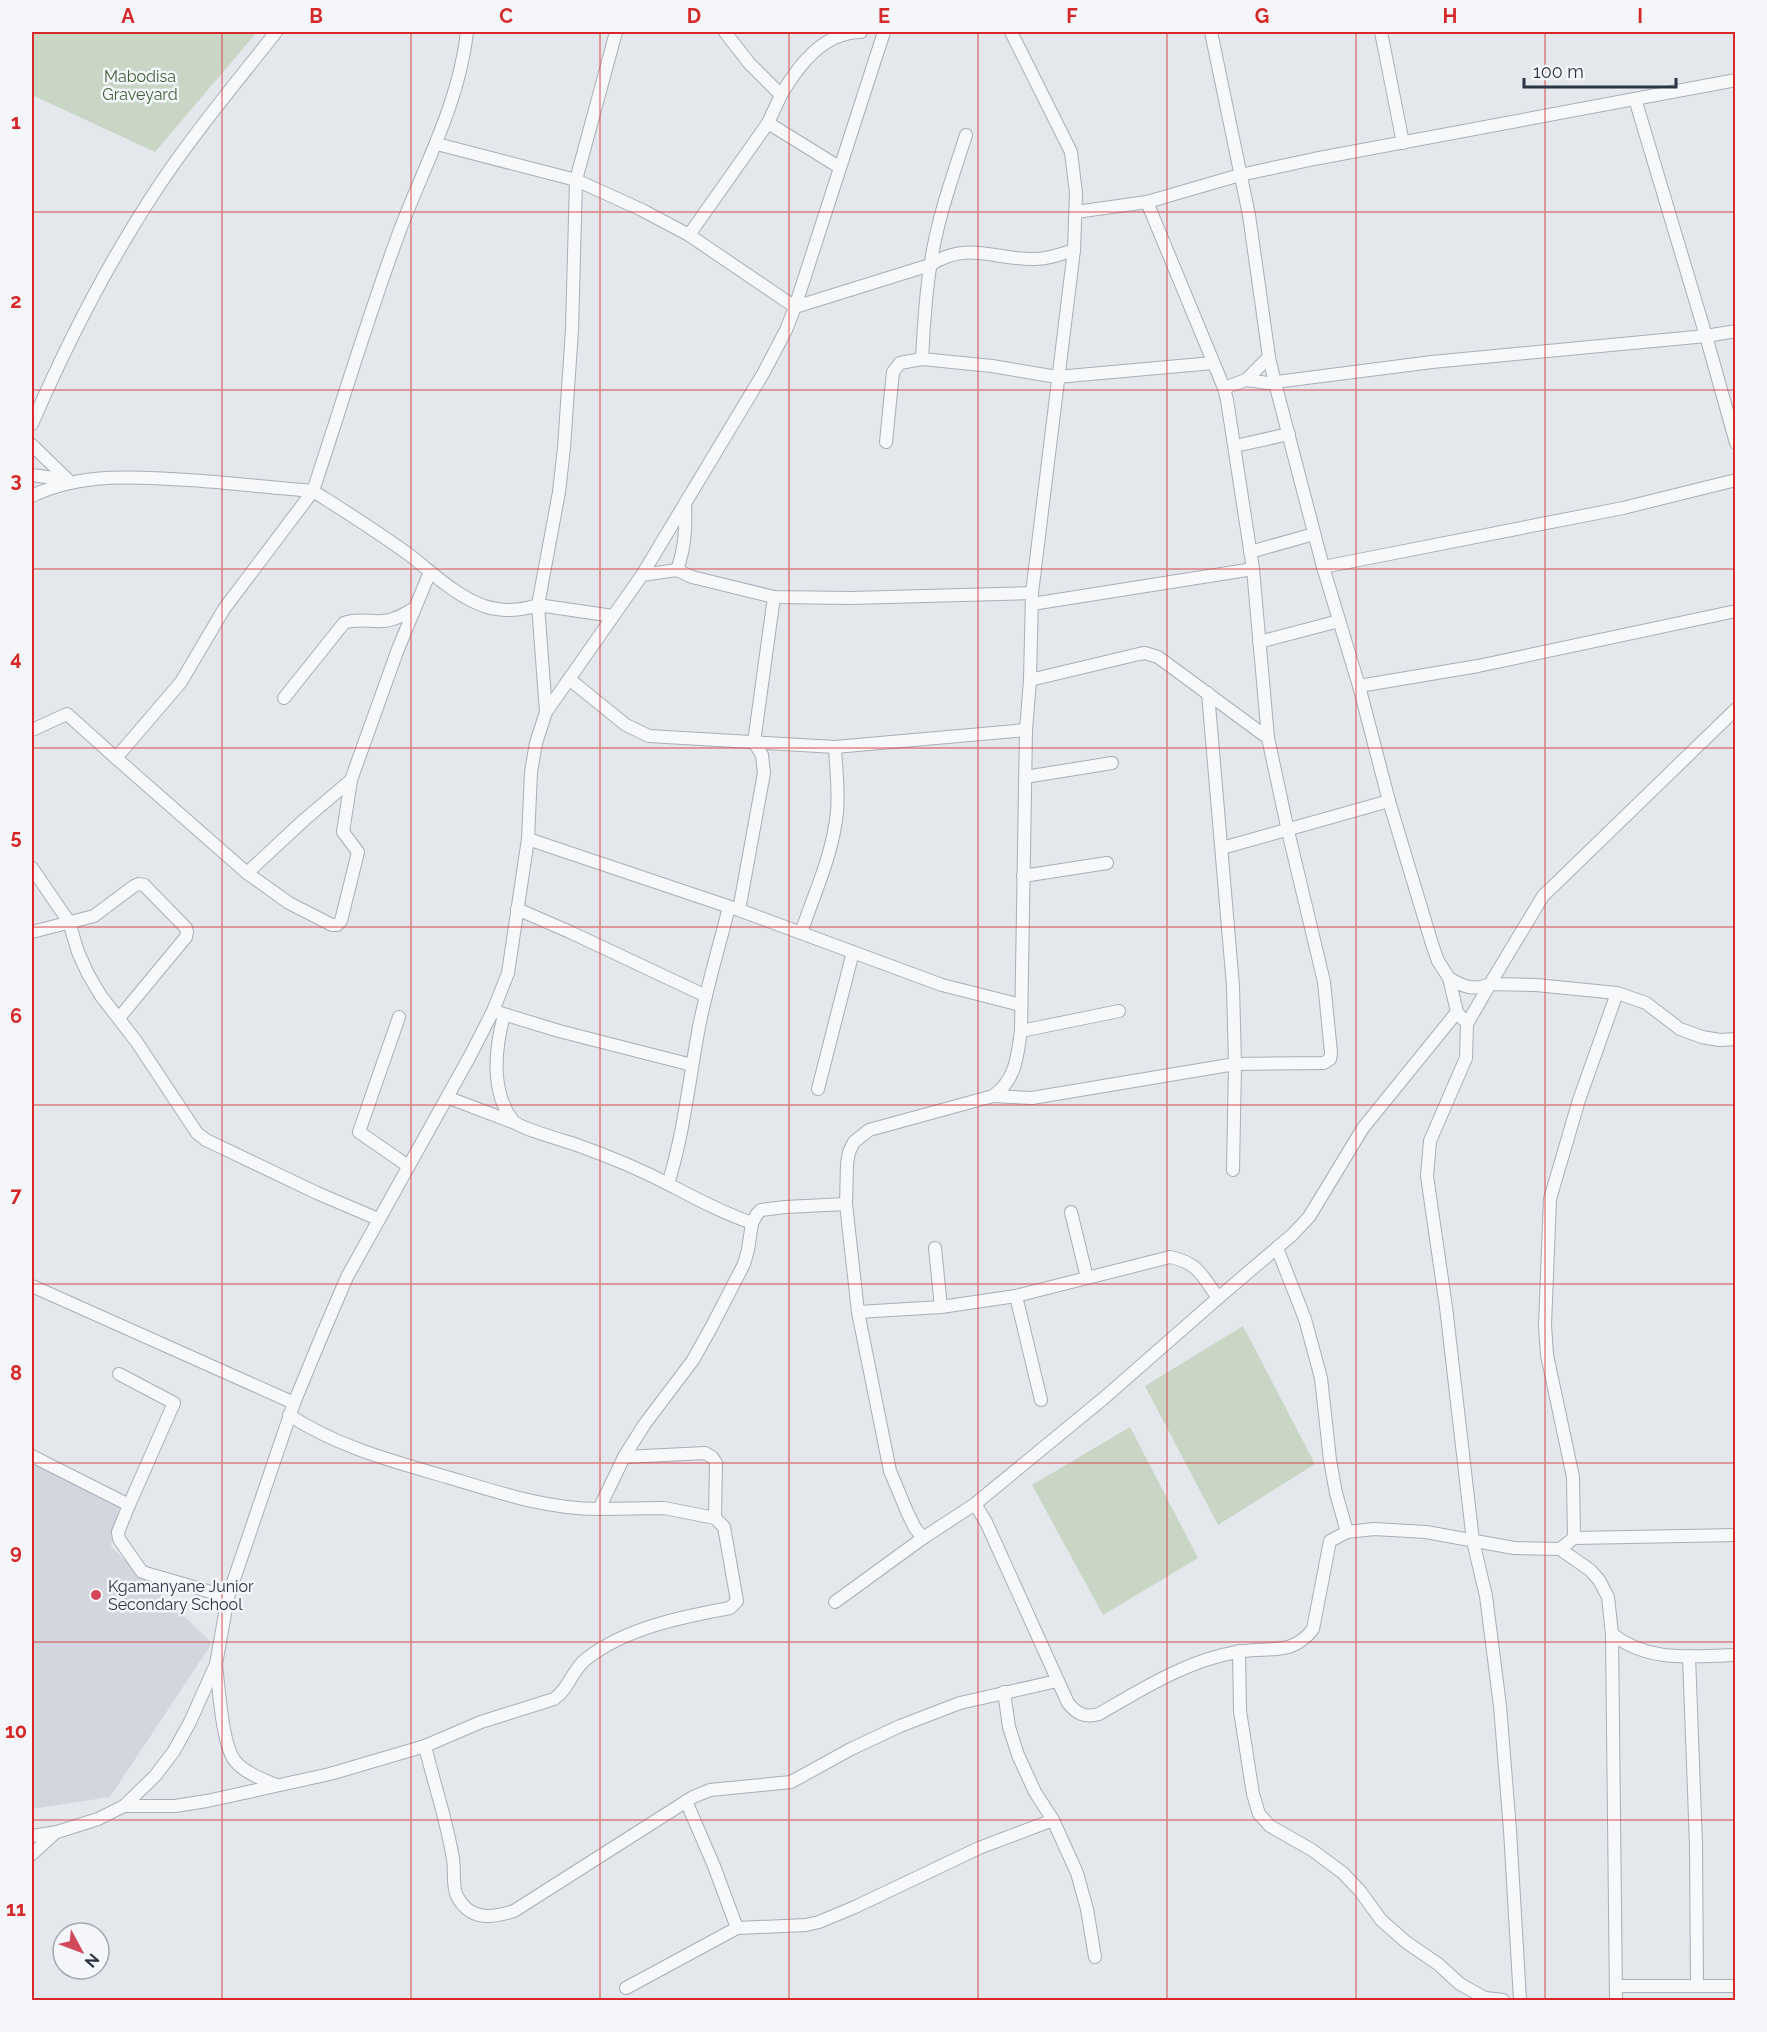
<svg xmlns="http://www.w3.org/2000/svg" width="1767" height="2032" font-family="Raleway,sans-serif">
  <rect width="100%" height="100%" fill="#e4e7ec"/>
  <polygon fill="#d2d6de" points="32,1463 119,1507 111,1547 212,1643 110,1797 32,1809"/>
  <g fill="#c9d6c5">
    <polygon points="32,32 257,32 155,152 32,95"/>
    <polygon points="1243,1326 1315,1464 1218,1525 1145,1386"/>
    <polygon points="1130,1427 1198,1558 1103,1615 1032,1485"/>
  </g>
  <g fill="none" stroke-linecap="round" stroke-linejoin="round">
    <defs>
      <g id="minor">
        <path d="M 467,32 C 459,103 425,164 400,230 C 368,316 342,404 313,491 C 346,512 380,533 412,557 C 435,575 456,596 484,606 C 503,612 519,611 538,605 L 546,712"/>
        <path d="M 725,32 L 749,63 L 781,95 C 798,66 823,32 861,32"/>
        <path d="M 1011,32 L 1071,152 L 1076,193 L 1074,250 L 1032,593 L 1030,680 L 1026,730 L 1021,1031 C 1017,1057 1016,1080 993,1096 L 869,1130 L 854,1142 L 849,1152 L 847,1164 L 846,1204 L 858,1312 L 890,1471 L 908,1514 L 915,1528 L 923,1538 L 975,1504 L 986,1522 L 1068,1703 C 1077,1714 1085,1718 1099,1714 C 1142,1689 1188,1660 1237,1652 C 1268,1646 1292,1657 1313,1629 L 1330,1541 L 1347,1532 L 1374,1529 L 1426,1532 L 1514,1548 L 1560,1549 L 1590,1570 L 1599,1580 L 1608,1597 L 1612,1634 L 1616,2000"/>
        <polyline points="1211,32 1249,215 1269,357 1275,383 1323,567 1359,686 1389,801 1432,944 1438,961 1449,978 1457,1012 1467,1024"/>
        <polyline points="1381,32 1403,143"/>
        <polyline points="1635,99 1706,336 1736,443"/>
        <polyline points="768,123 839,167"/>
        <path d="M 966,135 C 954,173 940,211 933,250 C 926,286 924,323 922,359 L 992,366 L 1057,377 L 1213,363"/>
        <path d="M 437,144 L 576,180 L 642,210 L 689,235 L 795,307 L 930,265 C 966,241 993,259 1032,259 C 1046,260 1061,254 1074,250"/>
        <polyline points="1076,212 1147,202 1240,175 1314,159 1736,80"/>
        <polyline points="689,235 768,123 781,95"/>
        <polyline points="1246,380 1269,357"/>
        <polyline points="1224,388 1246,380 1268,383 1432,362 1706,336 1736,331"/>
        <path d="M 32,424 C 67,343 109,261 158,187 C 194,133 236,83 276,32"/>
        <polyline points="886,442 893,372 900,363 922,359"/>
        <polyline points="32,445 68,480"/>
        <polyline points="1235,446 1289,434"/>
        <polyline points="32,475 68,480"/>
        <path d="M 32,496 C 84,471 146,477 203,481 C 240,484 276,488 313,491"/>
        <polyline points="1250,552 1314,534"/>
        <polyline points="1323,567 1623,508 1736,480"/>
        <path d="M 677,570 C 685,548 686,528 685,504"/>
        <polyline points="642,575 677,570 692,577 774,597 851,598 1032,593"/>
        <polyline points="1032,604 1253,569"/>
        <polyline points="613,616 538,605 559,492 564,448 572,330 576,180 616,32"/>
        <polyline points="1259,642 1339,621"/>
        <polyline points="569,679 626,725 649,736 835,747 1026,730"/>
        <polyline points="1030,680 1139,654 1145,653 1158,657 1268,738"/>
        <polyline points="1359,686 1478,666 1736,611"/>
        <polyline points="1208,693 1233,986 1235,1064 1233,1170"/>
        <path d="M 284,698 L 344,623 C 356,618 370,622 382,621 C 394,621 404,614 413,609"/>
        <polyline points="32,730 67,714 116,758 181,682 224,609 313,491"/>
        <polyline points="116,758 247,873 304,820 351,780 398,649 430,572"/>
        <polyline points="1025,777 1112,763"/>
        <polyline points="528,839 739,910 942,985 1021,1005"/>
        <polyline points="1222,848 1389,801"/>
        <polyline points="32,868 69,922 78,952 88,974 101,996 136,1041 197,1133 206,1140 317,1193 378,1219"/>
        <polyline points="247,873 289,903 332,925 337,925 341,921 358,852 343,832 351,780"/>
        <polyline points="1023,876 1107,863"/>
        <polyline points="517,909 570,932 706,996"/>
        <polyline points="739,910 764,773 762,755 754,742 774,597"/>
        <polyline points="32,932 94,916 134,886 139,884 144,885 186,928 187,932 186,937 119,1018"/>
        <path d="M 801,933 C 814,894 833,854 837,812 C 839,791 836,768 835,747"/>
        <path d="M 1449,978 C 1463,987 1475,991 1490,984 L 1543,896 L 1736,709"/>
        <polyline points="497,1012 559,1031 692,1065"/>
        <path d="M 504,1015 C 495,1049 490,1091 513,1121 C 519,1128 565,1141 577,1145 C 608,1156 640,1169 670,1185 C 697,1199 723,1213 752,1223"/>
        <polyline points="399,1017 359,1132 408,1166"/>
        <polyline points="1021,1031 1119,1011"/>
        <polyline points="818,1089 853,952"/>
        <polyline points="993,1096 1032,1098 1235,1064 1324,1063 1330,1059 1331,1053 1324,982 1288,831 1268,738 1253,569 1227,400 1224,388 1147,202"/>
        <polyline points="449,1098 515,1123"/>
        <path d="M 668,1184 C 684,1133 689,1080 699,1027 C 707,986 719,947 729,907"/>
        <polyline points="1071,1212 1087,1278"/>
        <polyline points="935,1248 941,1307"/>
        <polyline points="1277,1248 1305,1319 1321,1378 1330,1460 1336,1493 1347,1532"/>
        <polyline points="32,1286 294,1403"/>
        <polyline points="1016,1296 1041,1400"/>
        <path d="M 858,1312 L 941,1307 L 1016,1296 L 1170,1257 C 1199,1263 1202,1276 1218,1298 L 1292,1235 L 1309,1217 L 1363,1128 L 1457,1012"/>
        <polyline points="119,1374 174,1403 129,1505"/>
        <path d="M 289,1415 C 338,1447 392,1461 447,1477 C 497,1492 546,1509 599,1509 L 624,1457 L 644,1425 L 693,1360 L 712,1326 L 744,1264 L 748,1250 L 752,1223 L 757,1214 L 761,1210 L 785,1207 L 846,1204"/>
        <polyline points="32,1456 129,1505 118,1532 119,1539 142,1572 228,1597"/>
        <polyline points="624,1457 705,1453 712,1457 716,1463 715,1518"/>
        <polyline points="975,1504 1104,1398 1218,1298"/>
        <polyline points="1574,1538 1736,1535"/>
        <polyline points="1560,1549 1574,1538 1573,1477 1547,1355 1545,1325 1550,1199 1579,1100 1617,993"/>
        <polyline points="835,1602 923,1538"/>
        <path d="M 1612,1634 C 1649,1663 1692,1656 1736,1655"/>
        <polyline points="1239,1651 1240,1711 1253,1794 1259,1814 1270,1826 1312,1850 1343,1873 1360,1891 1381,1920 1406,1942 1438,1964 1460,1984 1485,1998 1503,2000"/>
        <polyline points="1689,1656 1696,1845 1697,1986"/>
        <path d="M 216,1665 C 219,1688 222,1745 235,1761 C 245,1773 262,1779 276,1785"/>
        <polyline points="1004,1692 1009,1727 1018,1755 1035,1792 1053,1820 1077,1873 1087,1909 1095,1957"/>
        <path d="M 425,1746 L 481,1722 L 554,1699 C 569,1689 572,1670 586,1659 C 626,1628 681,1617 730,1608 L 737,1601 L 724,1527 L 715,1518 L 664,1508 L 599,1509"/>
        <path d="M 124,1806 L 175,1806 L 207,1801 L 330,1774 L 425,1746 C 434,1784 447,1821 453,1859 C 455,1870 452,1887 457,1896 C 470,1921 491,1918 514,1911 L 693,1797 L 710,1790 L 791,1782 L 851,1749 L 900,1726 L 960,1703 L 1057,1681"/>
        <polyline points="32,1836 57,1832 98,1819 124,1806 155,1776 174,1751 190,1722 216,1664 228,1597 294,1403 320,1340 347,1277 470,1056 493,1011 508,973 528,839 531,772 536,743 546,712 642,575 764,372 786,330 795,307 884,32"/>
        <polyline points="32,1854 56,1832"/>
        <polyline points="737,1928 806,1925 819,1922 855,1907 979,1848 1053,1820"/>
        <polyline points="1616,1986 1736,1986"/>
        <polyline points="626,1988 737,1928 714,1866 686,1801"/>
        <polyline points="1520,2000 1510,1830 1500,1706 1486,1596 1473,1541 1446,1307 1427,1176 1430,1141 1466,1058 1467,1024 1490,984 1536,985 1617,993 1646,1003 1680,1029 1702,1037 1720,1040 1736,1039"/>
      </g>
    </defs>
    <use href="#minor" stroke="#a9aeb7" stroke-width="14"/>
    <use href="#minor" stroke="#f7f8fa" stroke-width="12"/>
  </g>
  <path fill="none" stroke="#d62828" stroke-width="1.5" stroke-opacity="0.55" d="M 222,32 L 222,2000M 411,32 L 411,2000M 600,32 L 600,2000M 789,32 L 789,2000M 978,32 L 978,2000M 1167,32 L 1167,2000M 1356,32 L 1356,2000M 1545,32 L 1545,2000M 32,212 L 1736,212M 32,390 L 1736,390M 32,569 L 1736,569M 32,748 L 1736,748M 32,927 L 1736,927M 32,1105 L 1736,1105M 32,1284 L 1736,1284M 32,1463 L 1736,1463M 32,1642 L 1736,1642M 32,1820 L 1736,1820"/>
  <circle fill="#d1495b" stroke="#f4f6f9" stroke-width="2" cx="96" cy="1595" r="6"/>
  <g text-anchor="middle" stroke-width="5" stroke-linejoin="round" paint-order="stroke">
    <g font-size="16" fill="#3f6138" stroke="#f4f6f9">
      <text x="140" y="82">Mabodisa<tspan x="140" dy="18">Graveyard</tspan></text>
    </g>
    <g font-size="16" fill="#2b3445" stroke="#f4f6f9" text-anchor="start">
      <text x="108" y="1592">Kgamanyane Junior<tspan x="108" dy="18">Secondary School</tspan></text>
    </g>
  </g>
  <rect width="1767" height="2032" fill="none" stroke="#f4f6f9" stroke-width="66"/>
  <g transform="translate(81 1951) rotate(131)"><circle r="28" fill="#f4f6f9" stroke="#a4a8b1" stroke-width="1.5"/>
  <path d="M0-4.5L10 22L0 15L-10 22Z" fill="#d1495b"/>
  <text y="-9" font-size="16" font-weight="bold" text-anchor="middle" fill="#2b3445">N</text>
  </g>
  <path d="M1524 78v9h152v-9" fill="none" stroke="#2b3445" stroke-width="3"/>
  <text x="1533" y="78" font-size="18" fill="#2b3445" stroke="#f4f6f9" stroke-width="4.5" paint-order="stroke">100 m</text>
  <rect x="33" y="33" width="1701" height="1966" fill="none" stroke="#d62828" stroke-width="2"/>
  <g font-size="20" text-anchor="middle" font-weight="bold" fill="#d62828">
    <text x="128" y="23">A</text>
    <text x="316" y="23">B</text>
    <text x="506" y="23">C</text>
    <text x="694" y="23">D</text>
    <text x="884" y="23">E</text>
    <text x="1072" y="23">F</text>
    <text x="1262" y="23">G</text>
    <text x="1450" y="23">H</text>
    <text x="1640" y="23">I</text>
    <text x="16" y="129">1</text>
    <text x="16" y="308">2</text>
    <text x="16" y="487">3</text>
    <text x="16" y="665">4</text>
    <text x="16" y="844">5</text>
    <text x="16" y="1023">6</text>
    <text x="16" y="1202">7</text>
    <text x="16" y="1380">8</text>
    <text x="16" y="1559">9</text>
    <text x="16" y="1738">10</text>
    <text x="16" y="1916">11</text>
  </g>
</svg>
